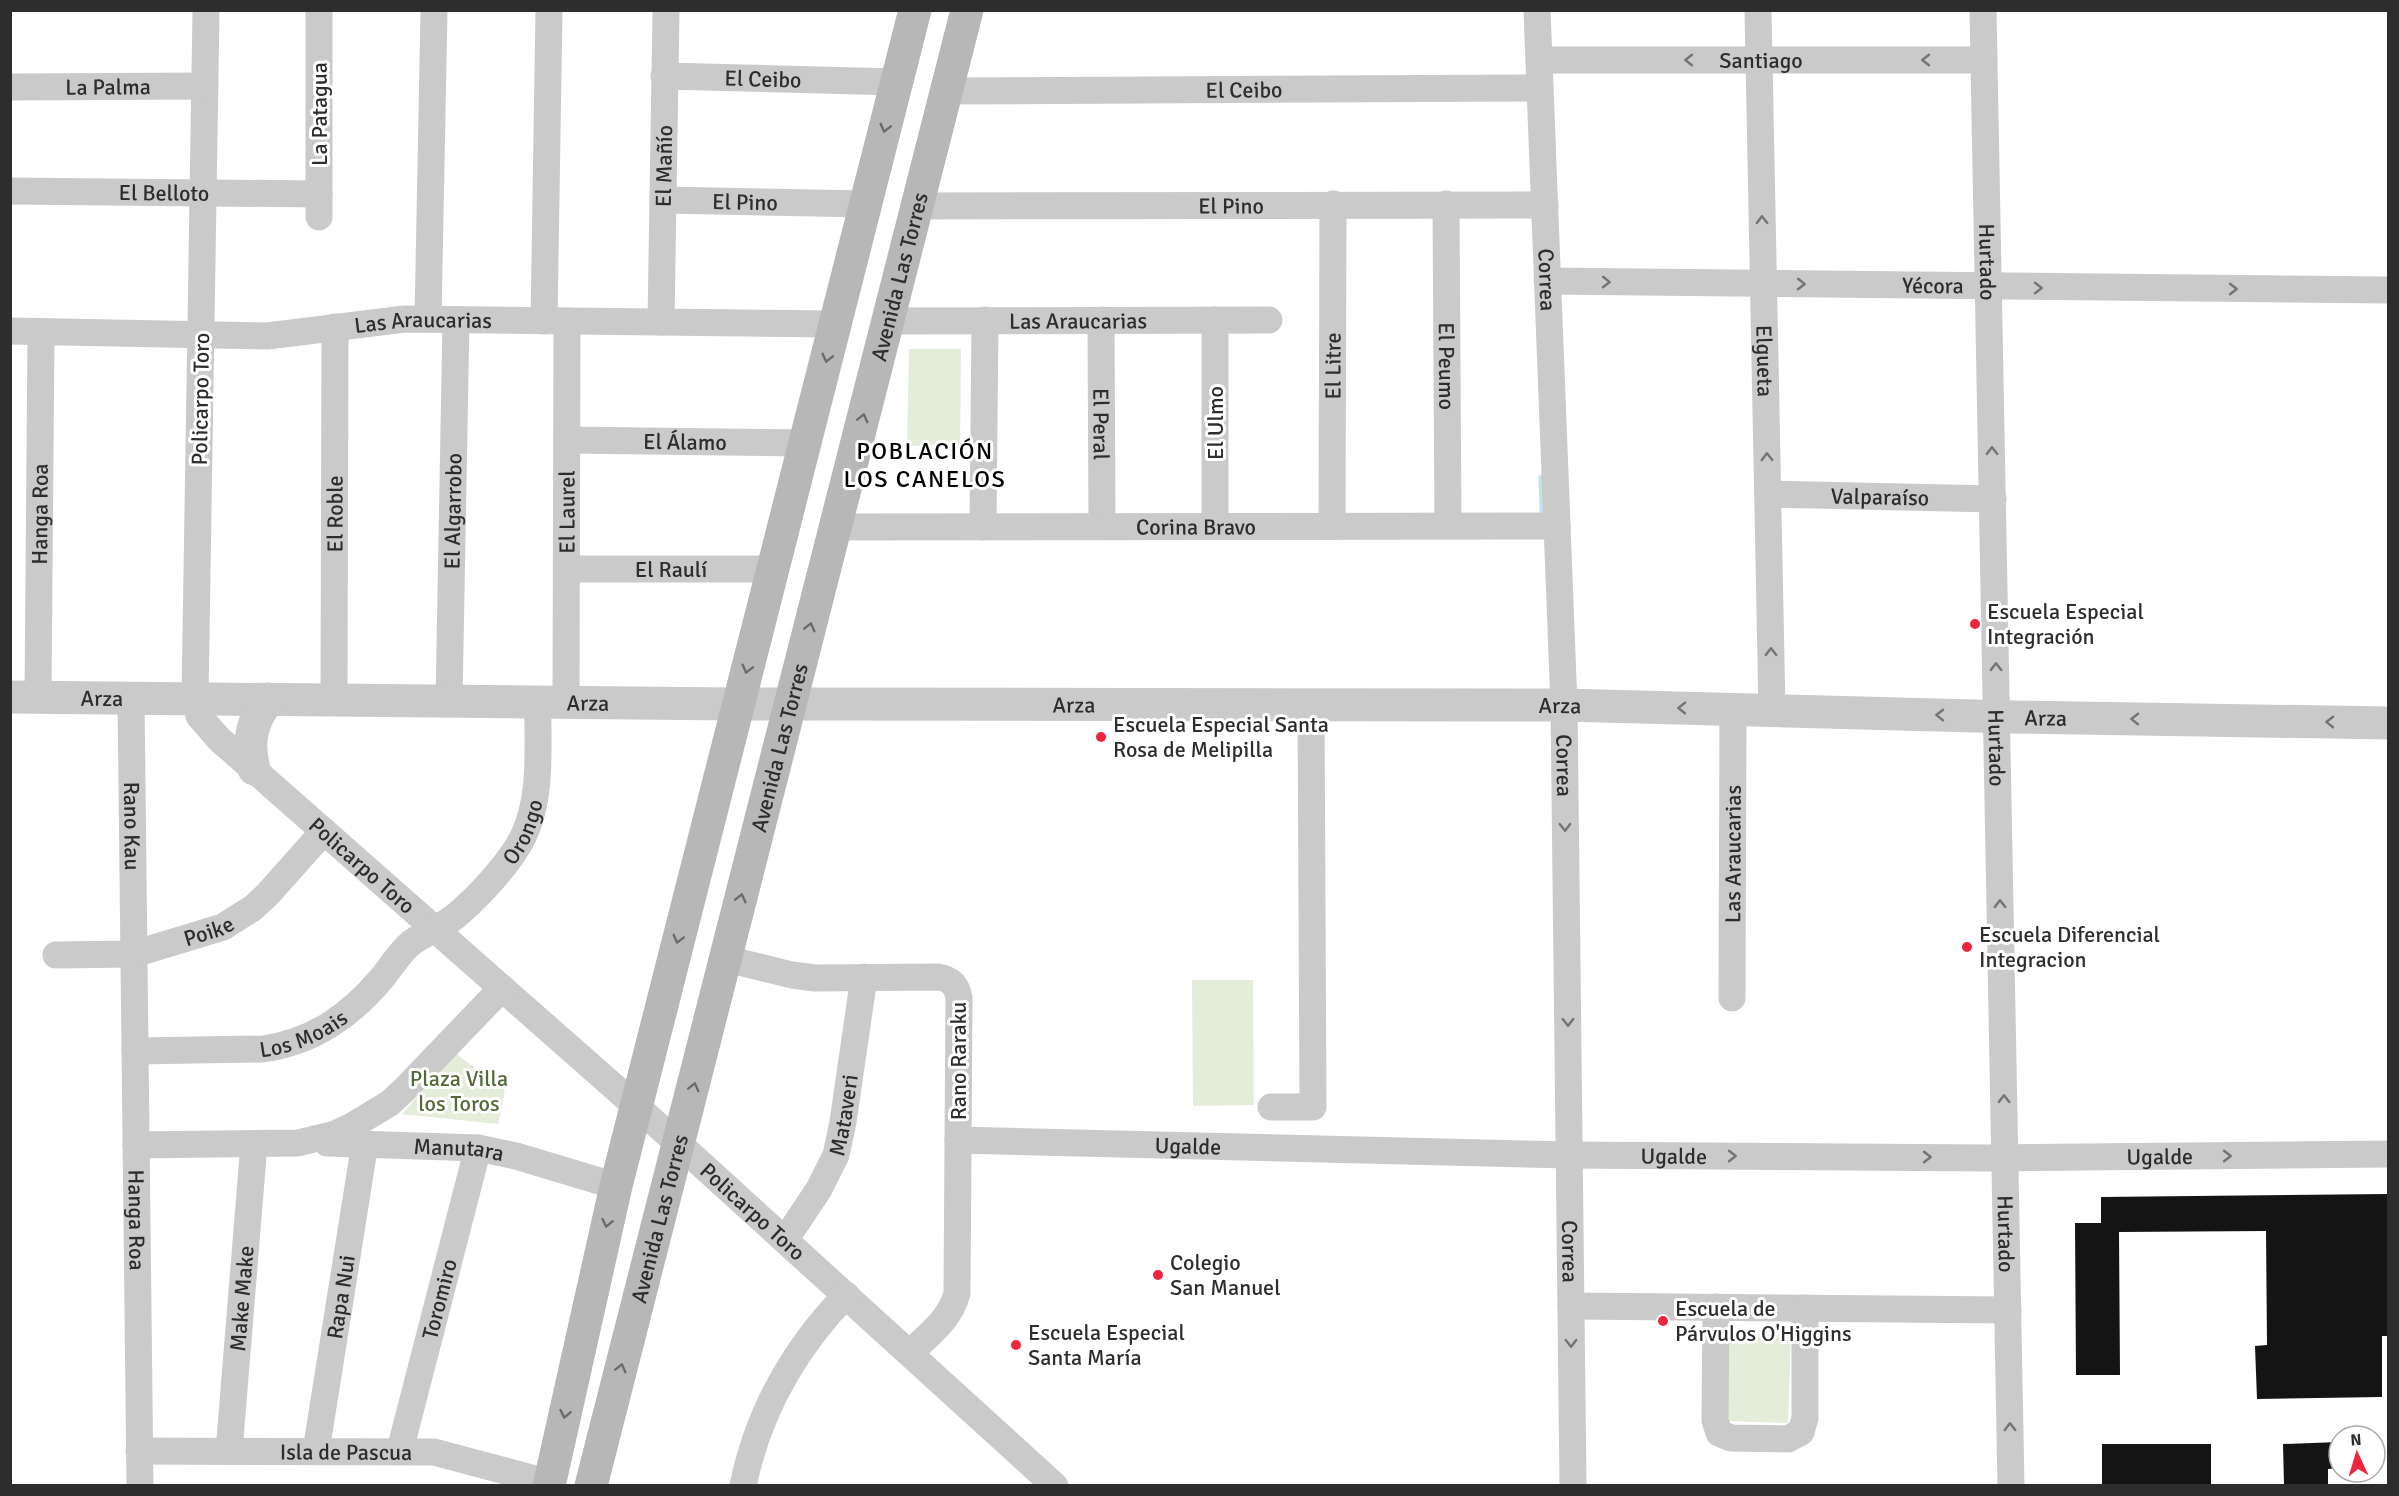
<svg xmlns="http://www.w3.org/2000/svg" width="2399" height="1496" font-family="Signika,sans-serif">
  <rect width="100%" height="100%" fill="#fff"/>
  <g fill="#e4ecda">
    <polygon points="909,349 961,349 960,445 907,446"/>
    <polygon points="1192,980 1253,980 1254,1105 1193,1106"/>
    <polygon points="455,1053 505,1090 498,1124 402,1114"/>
    <polygon points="1729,1333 1791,1335 1788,1423 1726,1421"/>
  </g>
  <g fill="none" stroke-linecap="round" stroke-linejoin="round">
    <polyline stroke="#c5dfed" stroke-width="7" points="1542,478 1543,512"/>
  </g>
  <g fill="#141414">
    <polygon points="2388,1194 2388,1336 2382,1336 2382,1397 2257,1399 2255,1346 2267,1345 2266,1231 2119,1232 2120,1375 2076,1375 2075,1223 2101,1223 2101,1197"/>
    <polygon points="2339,1442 2339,1468 2328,1469 2328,1485 2284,1485 2283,1444"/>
    <rect x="2102" y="1444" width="109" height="41"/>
  </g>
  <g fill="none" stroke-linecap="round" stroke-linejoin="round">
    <g stroke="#cacaca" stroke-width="27">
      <path id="s1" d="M 206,10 L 195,698 L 199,716 L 219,739 L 679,1144 L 1055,1486"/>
      <path id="s2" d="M 1537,10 L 1564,705 L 1573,1486"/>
      <path id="s3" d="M 1758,10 L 1772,711"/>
      <path id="s4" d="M 1983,10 L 2011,1486"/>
      <path id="s5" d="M 1539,60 L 1984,60"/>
      <path id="s6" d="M 664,76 L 897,82"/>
      <path id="s7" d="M 10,87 L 205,86"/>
      <path id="s8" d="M 947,91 L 1540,88"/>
      <path id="s9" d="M 10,191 L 319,194"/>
      <path id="s10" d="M 663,200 L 866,204"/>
      <path id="s11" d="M 1446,204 L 1448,526"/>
      <path id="s12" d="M 917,206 L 1545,205"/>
      <polyline points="319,217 319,10"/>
      <path id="s13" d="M 1547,281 L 2388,290"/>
      <polyline points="428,319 434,10"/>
      <path id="s14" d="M 1101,320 L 1102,526"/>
      <polyline points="1215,320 1215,526"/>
      <polyline points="544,321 549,10"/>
      <path id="s15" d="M 888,321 L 1269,320"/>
      <path id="s16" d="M 661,322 L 666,10"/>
      <path id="s17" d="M 10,331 L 267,336 L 405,319 L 835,324"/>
      <path id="s18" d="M 567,440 L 805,443"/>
      <path id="s19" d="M 1768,494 L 1993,499"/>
      <path id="s20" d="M 1332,526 L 1333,204"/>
      <path id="s21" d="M 836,527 L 1557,526"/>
      <polyline points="983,527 985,320"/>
      <path id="s22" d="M 567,569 L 773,569"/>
      <path id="s23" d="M 38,697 L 41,332"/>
      <path id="s24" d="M 131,698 L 140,1486"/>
      <path id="s25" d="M 334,700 L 335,327"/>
      <path id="s26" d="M 449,701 L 456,320"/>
      <path id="s27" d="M 566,702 L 567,321"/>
      <path id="s28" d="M 56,955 L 134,954 L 223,927 L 253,908 L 268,894 L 324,831"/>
      <path d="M 726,959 L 792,975 L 815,978 L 938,977 C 951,979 957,985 959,998 L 957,1293 C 951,1319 927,1336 910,1353"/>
      <path id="s29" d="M 1732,998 L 1733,709"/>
      <path id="s30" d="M 135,1051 L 263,1049 C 313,1042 350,1016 382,978 C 391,967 400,952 411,943 C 426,932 445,926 458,914 C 479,896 511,862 523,837 C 543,796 537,746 538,702"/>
      <polyline points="1271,1107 1313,1107 1311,705"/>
      <path id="s31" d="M 958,1140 L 1569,1155 L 1988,1158 L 2388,1154"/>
      <path id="s32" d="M 327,1143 L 478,1148 L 516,1156 L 616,1186"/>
      <polyline points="136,1145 298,1143 335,1134 352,1126 390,1103 406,1088 502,988"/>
      <path id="s33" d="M 785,1240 L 819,1189 L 836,1155 L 843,1122 L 864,977"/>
      <polyline points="1571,1306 2008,1310"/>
      <polyline points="1716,1307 1715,1420 1719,1433 1731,1438 1788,1439 1801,1432 1805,1418 1805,1308"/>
      <path id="s34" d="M 400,1450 L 478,1148"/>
      <path id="s35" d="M 139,1451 L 434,1452 L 550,1483"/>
      <path id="s36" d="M 229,1451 L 254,1144"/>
      <path id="s37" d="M 316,1451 L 365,1143"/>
      <path d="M 743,1486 C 758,1412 794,1349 846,1295"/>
    </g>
    <g stroke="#cacaca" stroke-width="33">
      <path id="s38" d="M 10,697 L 733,704 L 1564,705 L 2012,717 L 2388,723"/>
      <path d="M 254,769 C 247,743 251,721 269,699"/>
    </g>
    <g stroke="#b7b7b7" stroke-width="33">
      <polyline points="549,1486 616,1186 915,10"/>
      <path id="s39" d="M 591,1486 L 967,10"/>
    </g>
  </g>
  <defs><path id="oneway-chevron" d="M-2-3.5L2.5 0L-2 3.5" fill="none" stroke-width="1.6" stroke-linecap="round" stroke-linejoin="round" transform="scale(1.5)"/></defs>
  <g stroke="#747474">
    <use href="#oneway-chevron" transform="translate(1689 60) rotate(180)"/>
    <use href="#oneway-chevron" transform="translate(1926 60) rotate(180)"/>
    <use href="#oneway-chevron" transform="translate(1762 220) rotate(-91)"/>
    <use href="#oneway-chevron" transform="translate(1606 282) rotate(1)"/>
    <use href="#oneway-chevron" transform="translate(1801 284) rotate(1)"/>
    <use href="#oneway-chevron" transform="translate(2038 288)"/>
    <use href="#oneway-chevron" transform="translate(2233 289)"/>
    <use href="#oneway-chevron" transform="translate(1992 451) rotate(-91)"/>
    <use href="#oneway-chevron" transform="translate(1767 457) rotate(-91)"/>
    <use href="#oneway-chevron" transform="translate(1771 652) rotate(-91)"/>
    <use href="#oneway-chevron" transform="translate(1996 667) rotate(-91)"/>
    <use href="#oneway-chevron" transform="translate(1682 708) rotate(-179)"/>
    <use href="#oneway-chevron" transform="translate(1940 715) rotate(-179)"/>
    <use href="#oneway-chevron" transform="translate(2135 719) rotate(-179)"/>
    <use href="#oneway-chevron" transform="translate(2330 722) rotate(-179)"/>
    <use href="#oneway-chevron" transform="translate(1565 827) rotate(89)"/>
    <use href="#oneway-chevron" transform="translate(2000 904) rotate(-91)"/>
    <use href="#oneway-chevron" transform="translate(1568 1022) rotate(89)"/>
    <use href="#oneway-chevron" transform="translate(2004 1099) rotate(-91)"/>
    <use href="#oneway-chevron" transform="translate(1732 1156)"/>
    <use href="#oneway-chevron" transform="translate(2227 1156)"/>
    <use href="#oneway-chevron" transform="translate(1927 1157)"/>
    <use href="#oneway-chevron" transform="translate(1571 1343) rotate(89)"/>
    <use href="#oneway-chevron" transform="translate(2010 1427) rotate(-91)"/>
  </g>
  <g stroke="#6b6b6b">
    <use href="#oneway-chevron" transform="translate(885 128) rotate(104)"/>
    <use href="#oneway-chevron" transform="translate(827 358) rotate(104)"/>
    <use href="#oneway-chevron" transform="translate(863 418) rotate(-76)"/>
    <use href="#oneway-chevron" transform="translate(810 627) rotate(-76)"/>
    <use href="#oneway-chevron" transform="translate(747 669) rotate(104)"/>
    <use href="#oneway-chevron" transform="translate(741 898) rotate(-76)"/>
    <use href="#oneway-chevron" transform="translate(678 939) rotate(104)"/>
    <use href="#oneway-chevron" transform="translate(694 1087) rotate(-76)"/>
    <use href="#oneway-chevron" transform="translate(607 1223) rotate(102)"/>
    <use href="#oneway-chevron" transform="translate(621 1368) rotate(-76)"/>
    <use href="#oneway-chevron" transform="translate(565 1414) rotate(102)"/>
  </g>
  <g fill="#ee263d" stroke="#fff" stroke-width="2">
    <circle cx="1975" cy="624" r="6"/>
    <circle cx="1101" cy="737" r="6"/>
    <circle cx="1967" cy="947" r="6"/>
    <circle cx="1158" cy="1275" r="6"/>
    <circle cx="1663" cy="1321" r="6"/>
    <circle cx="1016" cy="1345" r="6"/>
  </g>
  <g text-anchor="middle" stroke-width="6" stroke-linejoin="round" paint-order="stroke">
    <g font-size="22" fill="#2d2d2d" stroke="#fff">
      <text dy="8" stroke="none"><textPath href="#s5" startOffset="222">Santiago</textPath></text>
      <text dy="8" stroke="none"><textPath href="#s6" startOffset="99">El Ceibo</textPath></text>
      <text dy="8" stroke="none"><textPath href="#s7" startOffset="98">La Palma</textPath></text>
      <text dy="8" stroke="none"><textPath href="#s8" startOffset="297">El Ceibo</textPath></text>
      <text transform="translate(319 114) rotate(-90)" y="8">La Patagua</text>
      <text dy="8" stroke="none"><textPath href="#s16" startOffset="156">El Mañío</textPath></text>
      <text dy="8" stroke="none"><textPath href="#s9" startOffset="154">El Belloto</textPath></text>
      <text dy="8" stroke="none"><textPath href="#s10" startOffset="82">El Pino</textPath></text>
      <text dy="8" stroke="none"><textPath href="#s12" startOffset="314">El Pino</textPath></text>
      <text dy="8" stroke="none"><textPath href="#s4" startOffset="252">Hurtado</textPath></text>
      <text dy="8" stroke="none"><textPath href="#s39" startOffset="1248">Avenida Las Torres</textPath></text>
      <text dy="8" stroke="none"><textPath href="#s2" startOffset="270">Correa</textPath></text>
      <text dy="8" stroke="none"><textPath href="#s13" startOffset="386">Yécora</textPath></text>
      <text dy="8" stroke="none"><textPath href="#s15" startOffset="190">Las Araucarias</textPath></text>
      <text dy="8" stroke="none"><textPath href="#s17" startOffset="414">Las Araucarias</textPath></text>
      <text dy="8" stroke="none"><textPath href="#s3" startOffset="351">Elgueta</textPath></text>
      <text dy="8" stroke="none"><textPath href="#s20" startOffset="160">El Litre</textPath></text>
      <text dy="8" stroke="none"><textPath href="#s11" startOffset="162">El Peumo</textPath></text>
      <text transform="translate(200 399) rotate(-89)" y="8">Policarpo Toro</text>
      <text dy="8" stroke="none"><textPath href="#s14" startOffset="104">El Peral</textPath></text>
      <text transform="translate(1215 423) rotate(-90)" y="8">El Ulmo</text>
      <text dy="8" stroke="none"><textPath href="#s18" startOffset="118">El Álamo</textPath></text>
      <text dy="8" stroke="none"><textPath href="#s19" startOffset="112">Valparaíso</textPath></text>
      <text dy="8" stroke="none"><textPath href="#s26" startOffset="190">El Algarrobo</textPath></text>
      <text dy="8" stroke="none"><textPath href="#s27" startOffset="190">El Laurel</textPath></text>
      <text dy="8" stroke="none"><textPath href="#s25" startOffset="186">El Roble</textPath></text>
      <text dy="8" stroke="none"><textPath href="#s23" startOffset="183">Hanga Roa</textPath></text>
      <text dy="8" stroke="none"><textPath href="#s21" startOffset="360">Corina Bravo</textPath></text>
      <text dy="8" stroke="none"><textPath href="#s22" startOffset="104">El Raulí</textPath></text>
      <text dy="8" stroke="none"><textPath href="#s38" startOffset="92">Arza</textPath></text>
      <text dy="8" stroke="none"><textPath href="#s38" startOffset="578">Arza</textPath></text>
      <text dy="8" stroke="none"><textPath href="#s38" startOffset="1064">Arza</textPath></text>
      <text dy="8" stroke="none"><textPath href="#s38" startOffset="1550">Arza</textPath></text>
      <text dy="8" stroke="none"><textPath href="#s38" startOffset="2036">Arza</textPath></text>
      <text dy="8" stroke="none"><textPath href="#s39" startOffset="762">Avenida Las Torres</textPath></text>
      <text dy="8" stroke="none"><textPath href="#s4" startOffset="738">Hurtado</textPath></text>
      <text dy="8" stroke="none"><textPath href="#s2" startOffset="756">Correa</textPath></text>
      <text dy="8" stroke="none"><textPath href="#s24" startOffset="128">Rano Kau</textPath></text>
      <text dy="8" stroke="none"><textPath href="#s30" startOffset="477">Orongo</textPath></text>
      <text dy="8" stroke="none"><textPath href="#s29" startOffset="144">Las Araucarias</textPath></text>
      <text dy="8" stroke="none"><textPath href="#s1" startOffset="928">Policarpo Toro</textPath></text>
      <text dy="8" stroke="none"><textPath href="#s28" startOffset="156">Poike</textPath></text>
      <text dy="8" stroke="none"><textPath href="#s30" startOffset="171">Los Moais</textPath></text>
      <text transform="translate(958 1061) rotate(-90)" y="8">Rano Raraku</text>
      <text dy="8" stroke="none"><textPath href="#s33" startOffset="140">Mataveri</textPath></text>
      <text dy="8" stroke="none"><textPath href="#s31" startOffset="230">Ugalde</textPath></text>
      <text dy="8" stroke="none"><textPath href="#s32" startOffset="132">Manutara</textPath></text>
      <text dy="8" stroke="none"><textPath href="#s31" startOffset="716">Ugalde</textPath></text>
      <text dy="8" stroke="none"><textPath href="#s31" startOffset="1202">Ugalde</textPath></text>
      <text dy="8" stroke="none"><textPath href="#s1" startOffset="1450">Policarpo Toro</textPath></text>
      <text dy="8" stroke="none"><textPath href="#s39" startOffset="276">Avenida Las Torres</textPath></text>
      <text dy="8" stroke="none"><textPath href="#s24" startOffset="522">Hanga Roa</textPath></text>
      <text dy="8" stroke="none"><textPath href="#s4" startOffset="1224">Hurtado</textPath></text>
      <text dy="8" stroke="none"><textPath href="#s2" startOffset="1242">Correa</textPath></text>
      <text dy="8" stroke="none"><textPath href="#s37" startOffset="156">Rapa Nui</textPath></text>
      <text dy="8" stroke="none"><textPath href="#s36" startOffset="153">Make Make</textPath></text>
      <text dy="8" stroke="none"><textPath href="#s34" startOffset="156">Toromiro</textPath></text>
      <text dy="8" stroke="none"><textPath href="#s35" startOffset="207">Isla de Pascua</textPath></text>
    </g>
    <g font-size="22" fill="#2d2d2d" stroke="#fff" text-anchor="start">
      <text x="1987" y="619">Escuela Especial<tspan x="1987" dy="25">Integración</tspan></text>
      <text x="1113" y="732">Escuela Especial Santa<tspan x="1113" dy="25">Rosa de Melipilla</tspan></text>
      <text x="1979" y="942">Escuela Diferencial<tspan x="1979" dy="25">Integracion</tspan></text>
      <text x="1170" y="1270">Colegio<tspan x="1170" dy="25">San Manuel</tspan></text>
      <text x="1675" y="1316">Escuela de<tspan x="1675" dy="25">Párvulos O'Higgins</tspan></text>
      <text x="1028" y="1340">Escuela Especial<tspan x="1028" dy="25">Santa María</tspan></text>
    </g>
    <g font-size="22" fill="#526b39" stroke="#fff">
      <text x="459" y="1086">Plaza Villa<tspan x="459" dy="25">los Toros</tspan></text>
    </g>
    <g font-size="24" letter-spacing="1.5" fill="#000" stroke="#fff">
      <text x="925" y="459">POBLACIÓN<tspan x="925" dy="28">LOS CANELOS</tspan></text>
    </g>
  </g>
  <rect width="2399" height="1496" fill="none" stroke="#2d2d2d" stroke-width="24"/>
  <g transform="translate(2357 1454) rotate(356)"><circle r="28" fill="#ffffff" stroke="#ababab" stroke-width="1.5"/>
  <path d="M0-4.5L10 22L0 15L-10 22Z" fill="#ee263d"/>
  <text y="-9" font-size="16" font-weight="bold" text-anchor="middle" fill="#2d2d2d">N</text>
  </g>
</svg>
